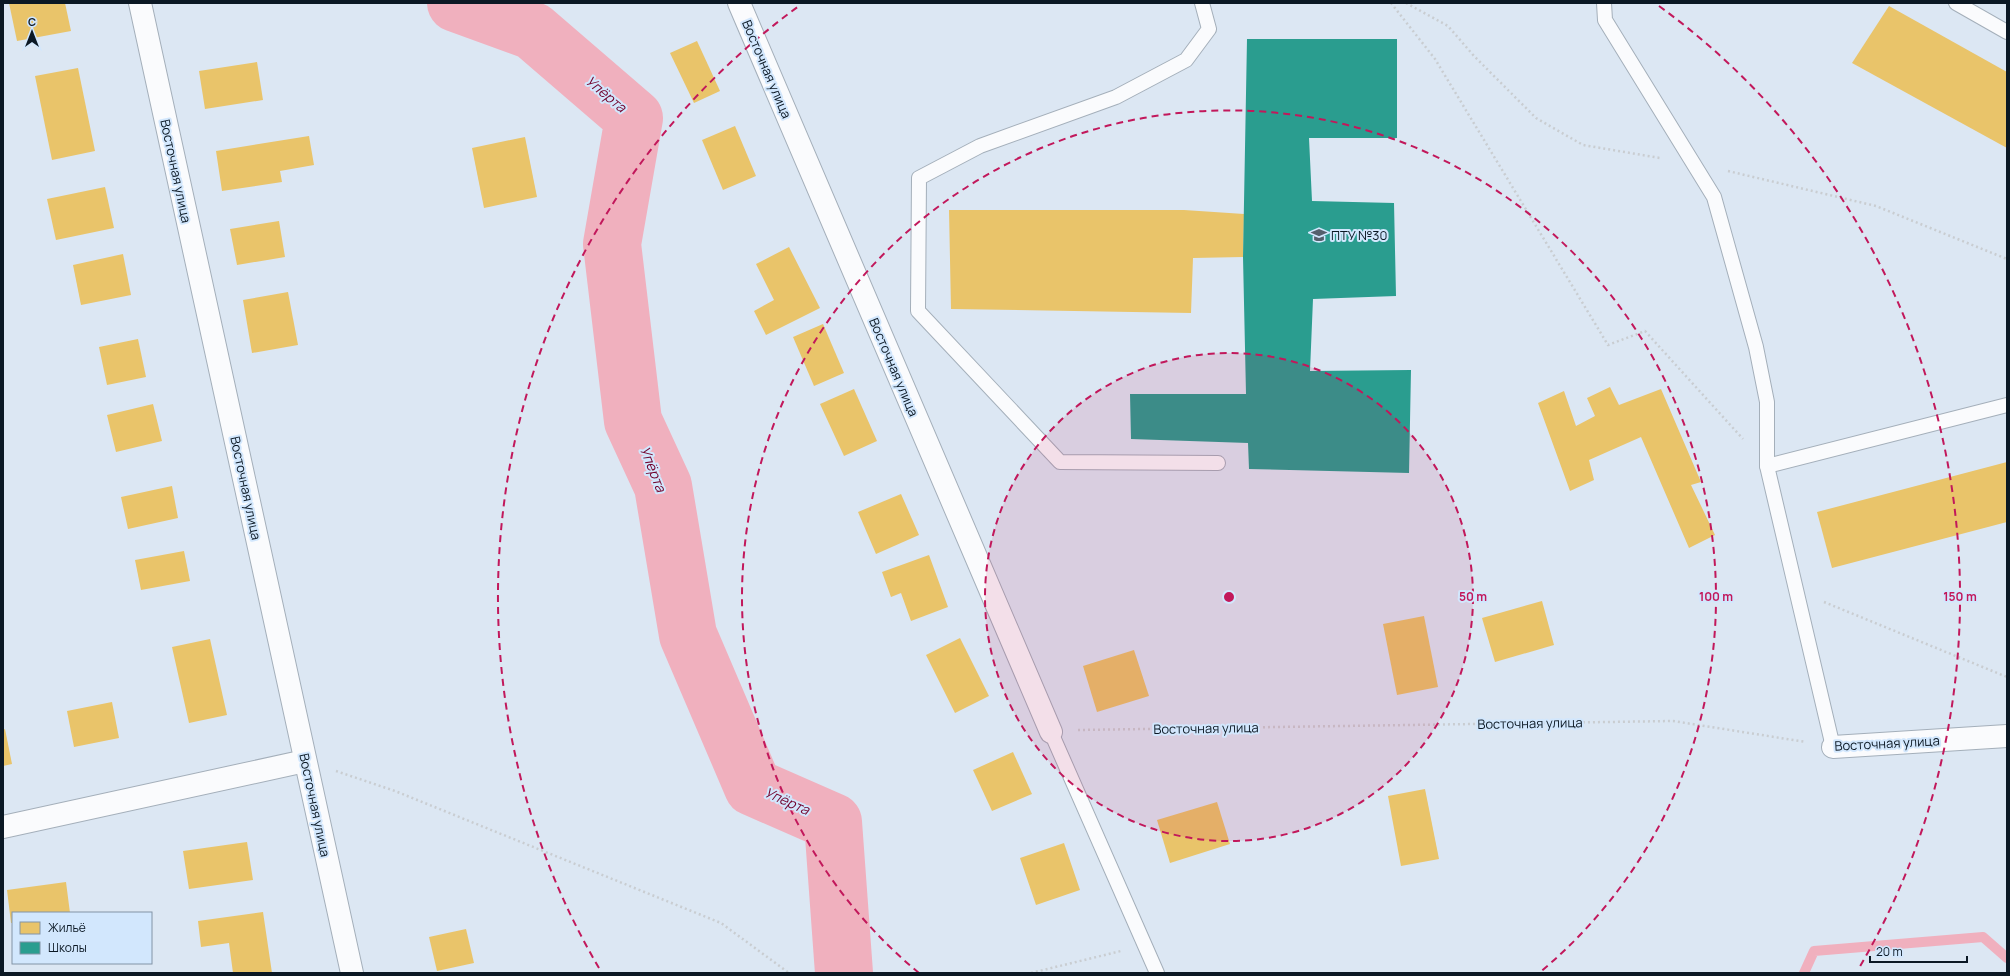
<svg xmlns="http://www.w3.org/2000/svg" width="2010" height="976" font-family="Manrope,sans-serif">
  <rect width="100%" height="100%" fill="#dce7f3"/>
  <g fill="#e9c46a">
    <polygon points="9,3 65,3 71,31 17,41"/>
    <polygon points="1889,6 2007,72 2007,148 1852,63"/>
    <polygon points="697,41 720,91 694,103 670,53"/>
    <polygon points="257,62 263,100 205,109 199,71"/>
    <polygon points="78,68 95,151 52,160 35,76"/>
    <polygon points="735,126 756,176 723,190 702,140"/>
    <polygon points="309,136 314,165 280,171 282,182 222,191 216,151"/>
    <polygon points="525,137 537,197 484,208 472,148"/>
    <polygon points="105,187 114,228 56,240 47,199"/>
    <polygon points="949,210 1184,210 1244,214 1243,257 1193,258 1191,313 951,309"/>
    <polygon points="279,221 285,257 237,265 230,229"/>
    <polygon points="789,247 820,308 766,335 754,311 774,300 756,264"/>
    <polygon points="123,254 131,295 81,305 73,265"/>
    <polygon points="288,292 298,345 252,353 243,300"/>
    <polygon points="823,324 844,373 814,386 793,337"/>
    <polygon points="138,339 146,377 107,385 99,347"/>
    <polygon points="1610,387 1619,405 1661,389 1701,482 1691,485 1715,535 1689,548 1641,437 1589,460 1594,480 1570,491 1538,403 1564,391 1576,426 1595,416 1587,398"/>
    <polygon points="854,389 877,441 844,456 820,404"/>
    <polygon points="153,404 162,441 116,452 107,415"/>
    <polygon points="2007,462 2007,522 1832,568 1817,512"/>
    <polygon points="172,486 178,518 128,529 121,497"/>
    <polygon points="901,494 919,535 876,554 858,512"/>
    <polygon points="184,551 190,581 141,590 135,560"/>
    <polygon points="929,555 948,607 911,621 901,593 891,597 882,572"/>
    <polygon points="1542,601 1554,645 1495,662 1482,618"/>
    <polygon points="1424,616 1438,687 1397,695 1383,624"/>
    <polygon points="960,638 989,696 955,713 926,655"/>
    <polygon points="210,639 227,715 189,723 172,647"/>
    <polygon points="1134,650 1149,696 1097,712 1083,666"/>
    <polygon points="112,702 119,738 74,747 67,711"/>
    <polygon points="5,729 12,764 3,766 3,730"/>
    <polygon points="1013,752 1032,794 992,811 973,770"/>
    <polygon points="1425,789 1439,859 1401,866 1388,796"/>
    <polygon points="1217,802 1230,844 1170,863 1157,820"/>
    <polygon points="247,842 253,880 189,889 183,851"/>
    <polygon points="1064,843 1080,890 1036,905 1020,858"/>
    <polygon points="66,882 70,913 13,913 13,923 11,923 7,890"/>
    <polygon points="263,912 272,973 233,973 229,943 201,947 198,921"/>
    <polygon points="466,929 474,963 437,971 429,937"/>
  </g>
  <polygon fill="#2a9d8f" points="1247,39 1397,39 1397,138 1309,138 1312,201 1394,203 1396,296 1313,299 1310,371 1411,370 1409,473 1249,469 1248,443 1131,439 1130,394 1246,394 1243,257"/>
  <g fill="none" stroke-linecap="round" stroke-linejoin="round">
    <polyline stroke="#f0b0be" stroke-width="10" points="1804,973 1814,951 1983,937 2007,958"/>
    <polyline stroke="#f0b0be" stroke-width="58" points="456,3 533,31 634,118 612,244 633,421 663,486 688,635 753,787 833,822 844,973"/>
    <defs>
      <g id="service">
        <polyline points="1202,3 1209,29 1186,60 1116,97 980,146 919,178 918,311 1060,462 1218,463"/>
        <polyline points="1604,3 1605,20 1714,197 1756,347 1767,402 1767,466 1833,747"/>
        <polyline points="1956,3 2007,32"/>
        <polyline points="1767,466 2007,405"/>
        <polyline points="1050,730 1157,973"/>
      </g>
      <g id="minor">
        <polyline points="140,3 352,973"/>
        <polyline points="739,3 1051,732"/>
        <polyline points="1833,747 2007,736"/>
        <polyline points="3,827 305,761"/>
      </g>
    </defs>
    <use href="#service" stroke="#a4afba" stroke-width="16"/>
    <use href="#minor" stroke="#a4afba" stroke-width="24"/>
    <g stroke="#c9cdd1" stroke-width="2.5" stroke-dasharray="2 3" stroke-linecap="butt">
      <polyline points="1391,3 1435,59 1608,345 1645,331 1743,439"/>
      <polyline points="1406,3 1448,26 1474,56 1536,118 1583,145 1660,158"/>
      <polyline points="1728,171 1876,206 2007,259"/>
      <polyline points="1824,602 2007,677"/>
      <polyline points="1078,730 1673,721 1806,742"/>
      <polyline points="336,771 395,791 721,923 789,973"/>
      <polyline points="1031,973 1121,951"/>
    </g>
    <use href="#service" stroke="#fafbfd" stroke-width="14"/>
    <use href="#minor" stroke="#fafbfd" stroke-width="22"/>
  </g>
  <circle cx="1229" cy="597" r="244" fill="#c2185b" fill-opacity=".12"/>
  <g fill="none" stroke="#c2185b" stroke-width="2" stroke-dasharray="7 5">
    <circle cx="1229" cy="597" r="244"/>
    <path d="M919 973A487 487 0 1 1 1539 973"/>
    <path d="M599 968A731 731 0 0 1 799 6M1659 6A731 731 0 0 1 1859 968"/>
  </g>
  <defs>
    <symbol id="university-bare" viewBox="-9 -9 18 18"><path d="M0-5L7-2L0 1L-7-2ZM-4 1L0 2.5L4 1V4Q0 6-4 4Z" fill="#54606c" stroke="#d2e7fd" stroke-width="2.5" paint-order="stroke"/></symbol>
  </defs>
  <g fill-rule="evenodd">
    <use href="#university-bare" x="1308" y="224" width="22" height="22"/>
  </g>
  <g text-anchor="middle" stroke-width="4" stroke-linejoin="round" paint-order="stroke">
    <g font-size="13" fill="#0b1824" stroke="#d2e7fd">
      <text transform="translate(767 69) rotate(67)" y="5">Восточная улица</text>
      <text transform="translate(176 171) rotate(78)" y="5">Восточная улица</text>
      <text transform="translate(894 367) rotate(67)" y="5">Восточная улица</text>
      <text transform="translate(246 488) rotate(78)" y="5">Восточная улица</text>
      <text transform="translate(1530 723) rotate(-1)" y="5">Восточная улица</text>
      <text transform="translate(1206 728) rotate(-1)" y="5">Восточная улица</text>
      <text transform="translate(1887 743) rotate(-3)" y="5">Восточная улица</text>
      <text transform="translate(315 805) rotate(78)" y="5">Восточная улица</text>
    </g>
    <g font-size="13" fill="#0b1824" stroke="#d2e7fd" text-anchor="start">
      <text x="1331" y="240">ПТУ №30</text>
    </g>
    <g font-size="14" font-style="italic" fill="#72022c" stroke="#d2e7fd">
      <text transform="translate(606 94) rotate(40)" y="5">Упёрта</text>
      <text transform="translate(653 469) rotate(68)" y="5">Упёрта</text>
      <text transform="translate(787 801) rotate(24)" y="5">Упёрта</text>
    </g>
  </g>
  <circle cx="1229" cy="597" r="6" fill="#c2185b" stroke="#d2e7fd" stroke-width="2"/>
  <g font-size="12" text-anchor="middle" font-weight="bold" fill="#c2185b" stroke="#d2e7fd" stroke-width="4" stroke-linejoin="round" paint-order="stroke">
    <text x="1473" y="601">50 m</text>
    <text x="1716" y="601">100 m</text>
    <text x="1960" y="601">150 m</text>
  </g>
  <rect width="2010" height="976" fill="none" stroke="#0b1824" stroke-width="8"/>
  <rect x="12" y="912" width="140" height="52" fill="#d2e7fd" stroke="#8294a6"/>
  <rect x="20" y="922" width="20" height="12" fill="#e9c46a" stroke="#8294a6"/>
  <text x="48" y="932" font-size="12" fill="#0b1824">Жильё</text>
  <rect x="20" y="942" width="20" height="12" fill="#2a9d8f" stroke="#8294a6"/>
  <text x="48" y="952" font-size="12" fill="#0b1824">Школы</text>
  <g transform="translate(32 32)" stroke="#d2e7fd" stroke-width="3" paint-order="stroke">
  <path d="M0-3L7 15L0 10L-7 15Z" fill="#0b1824"/>
  <text y="-6" font-size="11" font-weight="bold" text-anchor="middle" fill="#0b1824">С</text>
  </g>
  <path d="M1870 956v6h97v-6" fill="none" stroke="#0b1824" stroke-width="2"/>
  <text x="1876" y="956" font-size="12" fill="#0b1824" stroke="#d2e7fd" stroke-width="3" paint-order="stroke">20 m</text>
</svg>
